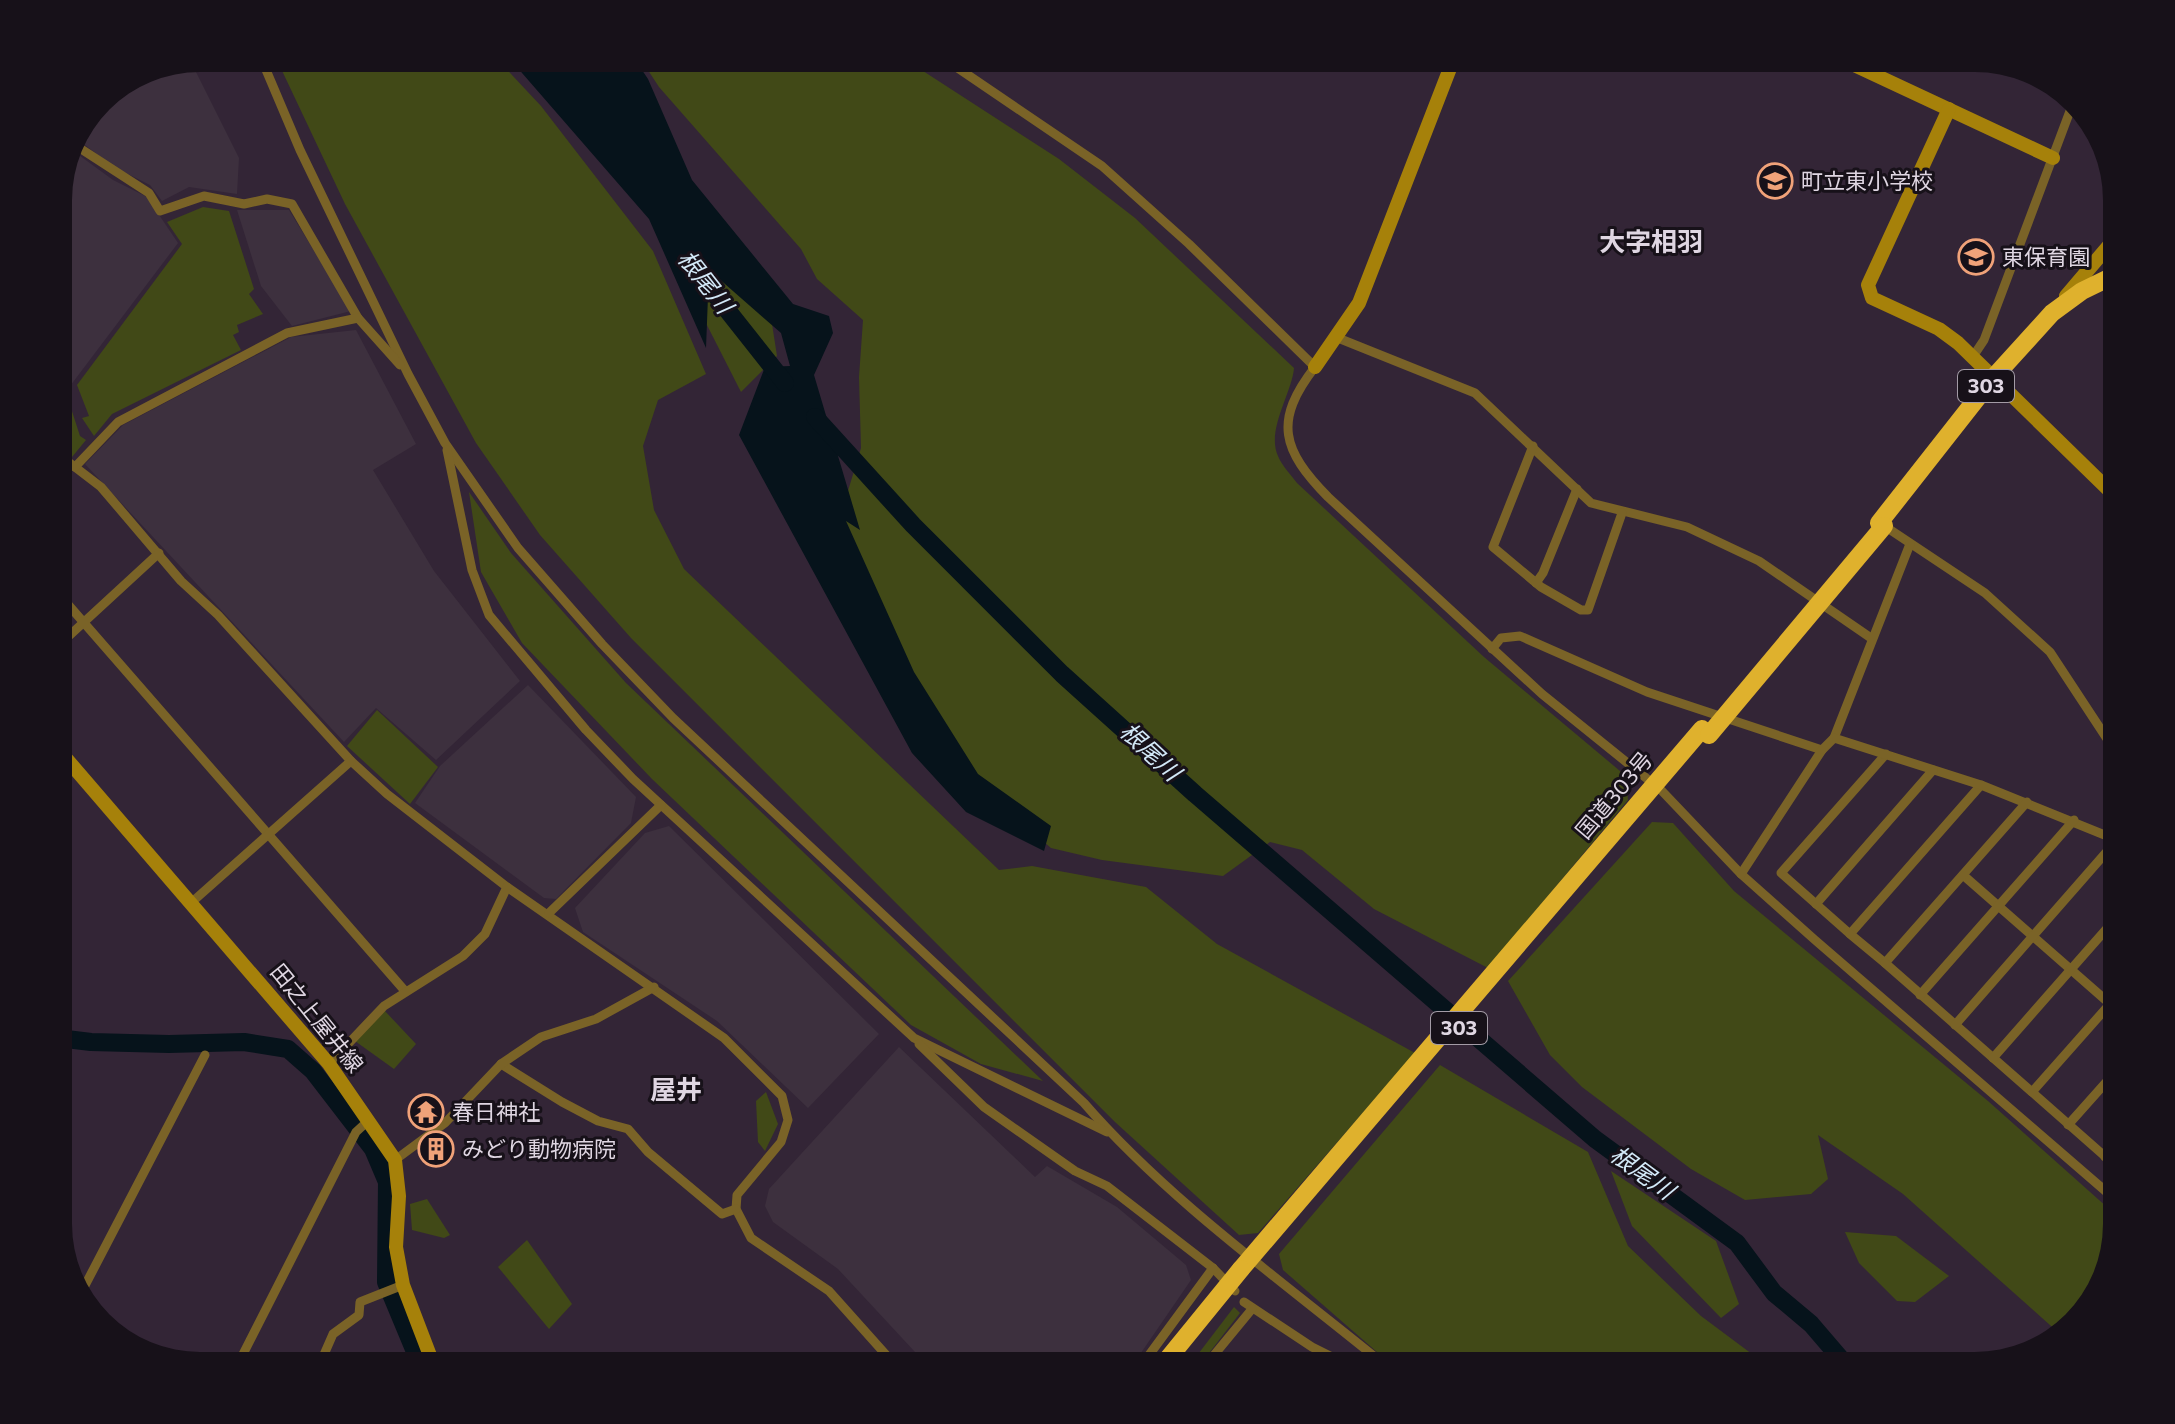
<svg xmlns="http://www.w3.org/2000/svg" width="2175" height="1424" font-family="Commissioner,'Noto Sans JP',sans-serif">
  <rect width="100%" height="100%" fill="#332536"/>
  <g fill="#3d303e">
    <polygon points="190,60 239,158 237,194 189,187 162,201 150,185 114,167 81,142 100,99 146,69"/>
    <polygon points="76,153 113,180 147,197 178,243 58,402 58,191"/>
    <polygon points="237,210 289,210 351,311 292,326 261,286"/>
    <polygon points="356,330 416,444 373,470 434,571 520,681 436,760 376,708 344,742 85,464 123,425 291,337"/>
    <polygon points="528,685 636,797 631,823 556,899 544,898 415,803 440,766"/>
    <polygon points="669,826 879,1034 808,1108 717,1021 583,932 575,908 645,833"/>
    <polygon points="899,1047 1035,1177 1047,1166 1117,1207 1186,1265 1191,1280 1132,1366 928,1366 838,1269 773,1222 765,1206 769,1189"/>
  </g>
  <g fill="#414917">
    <polygon points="276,58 496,58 541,106 653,251 706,374 658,400 643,446 654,510 684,569 999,870 1032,866 1146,887 1217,944 1415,1053 1258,1233 1239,1235 1115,1122 631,638 540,535 476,443 345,204"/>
    <path d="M 640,58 L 903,58 L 1059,159 L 1135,218 L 1294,368 C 1292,393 1266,430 1278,456 C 1282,466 1291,475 1297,483 L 1484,657 L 1626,776 L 1628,800 L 1488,968 L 1374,909 L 1302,850 L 1270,842 L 1223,876 L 1102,860 L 1051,848 L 956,765 L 834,537 L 861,448 L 859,377 L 863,320 L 817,279 L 801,249 L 659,87 Z"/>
    <polygon points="203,207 229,211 254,289 249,294 263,314 237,325 239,332 233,335 241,350 112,414 94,436 82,418 89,416 77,385 182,244 167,222"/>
    <polygon points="686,214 765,279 777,356 741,392 681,274"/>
    <polygon points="64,401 70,405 80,436 86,440 72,457 58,444 58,408"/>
    <polygon points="469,492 511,553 626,683 1043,1081 981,1064 911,1025 652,779 522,643 481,572"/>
    <polygon points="377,710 438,767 410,804 347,746"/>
    <polygon points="1652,822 1673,823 1734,891 1988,1101 2117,1216 2093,1303 2060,1334 1903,1194 1818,1135 1828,1179 1811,1194 1745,1200 1691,1169 1582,1087 1550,1055 1508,981"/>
    <polygon points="384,1010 416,1044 394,1069 355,1041"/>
    <polygon points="1440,1065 1588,1152 1628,1246 1701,1316 1768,1366 1393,1366 1283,1270 1279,1254"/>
    <polygon points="766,1092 778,1124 765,1151 758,1142 756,1101"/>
    <polygon points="1611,1171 1716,1241 1739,1304 1721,1318 1632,1226"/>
    <polygon points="427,1199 450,1235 444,1238 412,1230 410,1204"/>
    <polygon points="1845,1232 1896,1236 1949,1276 1915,1302 1897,1301 1859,1263"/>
    <polygon points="527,1240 572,1304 549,1329 498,1267"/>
    <polygon points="1234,1307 1240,1313 1199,1366 1189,1366"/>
  </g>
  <polygon fill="#06131b" points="509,58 634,58 648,79 692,180 793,304 829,316 833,333 814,375 860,530 846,521 914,672 978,774 1051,826 1044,851 966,812 912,753 739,435 765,367 790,366 781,333 709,270 706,348 649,219"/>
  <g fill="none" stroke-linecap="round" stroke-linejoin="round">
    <g stroke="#06131b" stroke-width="18">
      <polyline points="694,268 785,383"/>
      <polyline points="815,417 913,525 1062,674 1195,794 1595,1139 1737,1243 1774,1293 1811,1324 1847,1366"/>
      <polyline points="58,1038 91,1042 169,1044 244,1042 288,1049 313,1071 373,1149 387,1182 386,1282 421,1366"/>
    </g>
    <g stroke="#7a6327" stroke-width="9">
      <path d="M 261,58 L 300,150 L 408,374 L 445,443 L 518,548 L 602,644 L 673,718 L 1084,1103 C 1168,1200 1286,1284 1386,1366"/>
      <path d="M 943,58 L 1102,166 L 1189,244 L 1315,367 C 1273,421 1282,450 1328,497 L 1542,694 L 1661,790 L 1741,874 L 1815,940 L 2117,1201"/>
      <polyline points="78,147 149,193 160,211 204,196 244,204 267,199 292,204 358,318 400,365"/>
      <polyline points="1338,338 1475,393 1591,503 1687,527 1759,561 1871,638"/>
      <polyline points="1972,358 1984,340 2073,103"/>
      <polyline points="1533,446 1493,547 1541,587 1581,610 1588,610 1622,513"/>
      <polyline points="447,450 472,570 489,615 586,730 633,779 914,1038 1107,1132"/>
      <polyline points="58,454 101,487 181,581 218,615 351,761 387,794 507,887 724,1038 782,1096 788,1120 781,1142 737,1195 736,1209 751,1238 829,1291 896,1366"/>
      <polyline points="75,467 118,422 287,333 358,318"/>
      <polyline points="1883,525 1985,593 2050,652 2117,754"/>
      <polyline points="1536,583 1543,573 1577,489"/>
      <polyline points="58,593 405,991"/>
      <polyline points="58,646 159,553"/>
      <polyline points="1492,649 1501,638 1520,636 1647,692 1822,750"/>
      <polyline points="1834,738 1910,544"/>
      <polyline points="1886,754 1781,873 1850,934 1981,785"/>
      <polyline points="1741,874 1822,750 1834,738 1981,785 2117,840"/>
      <polyline points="1963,875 2117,1010"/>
      <polyline points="192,902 351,761"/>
      <polyline points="1816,904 1933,770"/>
      <polyline points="549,913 661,805"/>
      <polyline points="1850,934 1885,963 2027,802"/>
      <polyline points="1885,963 2032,1092"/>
      <polyline points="1920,995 2074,820"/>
      <polyline points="2117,996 2032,1092 2117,1167"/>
      <polyline points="1955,1025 2117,840"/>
      <polyline points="919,1044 984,1107 1075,1171 1107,1186 1213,1268 1235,1291"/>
      <polyline points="1993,1058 2117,917"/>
      <polyline points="329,1064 384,1006 463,956 485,934 507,887"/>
      <polyline points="501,1064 562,1102 598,1121 628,1129 648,1152 722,1214 736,1209"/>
      <polyline points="2068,1125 2117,1070"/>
      <polyline points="2105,1157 2117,1144"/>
      <polyline points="395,1160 445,1123 501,1064 541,1037 596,1019 654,987"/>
      <polyline points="79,1297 205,1055"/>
      <polyline points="1244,1302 1312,1347 1350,1366"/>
      <polyline points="237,1366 356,1132 368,1121"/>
      <polyline points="319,1366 333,1334 359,1315 360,1302 403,1285"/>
      <polyline points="1141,1366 1213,1268"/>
      <polyline points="1205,1366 1252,1309"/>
    </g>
    <g stroke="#a6810a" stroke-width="14">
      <polyline points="1839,58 2053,158"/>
      <polyline points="1949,109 1868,285 1872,298 1939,329 1958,343 2117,498"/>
      <polyline points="2066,296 2117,236"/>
      <polyline points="1315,367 1359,303 1454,58"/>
      <polyline points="58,749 329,1064 395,1160 399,1196 396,1247 403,1285 434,1366"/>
    </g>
    <g stroke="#dfb12d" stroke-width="18">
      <polyline points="1879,523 1993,378 2052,313 2082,291 2117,274"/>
      <polyline points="1241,1269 1702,729"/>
    </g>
    <g stroke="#dfb12d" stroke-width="18">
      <polyline points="1709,735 1884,526"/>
      <polyline points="1162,1366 1241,1269"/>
    </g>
  </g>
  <defs>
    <symbol id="school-ring" viewBox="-11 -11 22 22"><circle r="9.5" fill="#171119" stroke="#f0a279" stroke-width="1.5"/><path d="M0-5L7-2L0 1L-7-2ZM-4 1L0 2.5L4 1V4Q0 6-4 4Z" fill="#f0a279"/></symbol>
    <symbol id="temple-ring" viewBox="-11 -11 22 22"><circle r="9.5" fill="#171119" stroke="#f0a279" stroke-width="1.5"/><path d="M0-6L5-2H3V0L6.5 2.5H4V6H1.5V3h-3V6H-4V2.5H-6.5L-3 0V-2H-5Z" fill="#f0a279"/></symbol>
    <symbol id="building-ring" viewBox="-11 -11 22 22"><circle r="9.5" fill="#171119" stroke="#f0a279" stroke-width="1.5"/><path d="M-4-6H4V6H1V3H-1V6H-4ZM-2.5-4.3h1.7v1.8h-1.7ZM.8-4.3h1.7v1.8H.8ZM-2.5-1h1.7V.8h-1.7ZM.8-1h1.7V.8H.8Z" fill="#f0a279"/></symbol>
  </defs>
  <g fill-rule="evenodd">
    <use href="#school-ring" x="1755" y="161" width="40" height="40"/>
    <use href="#school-ring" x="1956" y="237" width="40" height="40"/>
    <use href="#temple-ring" x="406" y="1092" width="40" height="40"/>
    <use href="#building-ring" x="416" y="1129" width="40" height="40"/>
  </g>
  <g text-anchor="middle" stroke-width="6" stroke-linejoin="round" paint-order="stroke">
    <g fill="#171119" stroke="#a39ba6" stroke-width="2">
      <rect x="1958" y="370" width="56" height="32" rx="6"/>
      <rect x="1431" y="1012" width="56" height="32" rx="6"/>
    </g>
    <g font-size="20" font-weight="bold" fill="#dfd6e2">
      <text x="1986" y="393">303</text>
      <text x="1459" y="1035">303</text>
    </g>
    <g font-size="22" fill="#dfd6e2" stroke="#171119" text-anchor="start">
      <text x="1801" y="189">町立東小学校</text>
      <text x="2002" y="265">東保育園</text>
      <text x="452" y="1120">春日神社</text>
      <text x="462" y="1157">みどり動物病院</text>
    </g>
    <g font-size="22" fill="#dfd6e2" stroke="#171119">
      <text transform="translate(1614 795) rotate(-50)" y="8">国道303号</text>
      <text transform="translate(317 1018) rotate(51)" y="8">田之上屋井線</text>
    </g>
    <g font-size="24" font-style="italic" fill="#d2e8f7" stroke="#171119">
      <text transform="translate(705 282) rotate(52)" y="8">根尾川</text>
      <text transform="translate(1150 752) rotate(43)" y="8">根尾川</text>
      <text transform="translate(1642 1173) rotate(36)" y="8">根尾川</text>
    </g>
    <g font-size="26" font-weight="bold" fill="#dfd6e2" stroke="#171119">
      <text x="1651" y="251">大字相羽</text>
      <text x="676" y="1099">屋井</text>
    </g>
  </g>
  <path d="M0 0H2175V1424H0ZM200 72H1975A128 128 0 0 1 2103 200V1224A128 128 0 0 1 1975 1352H200A128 128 0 0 1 72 1224V200A128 128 0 0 1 200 72Z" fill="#171119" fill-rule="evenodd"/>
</svg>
